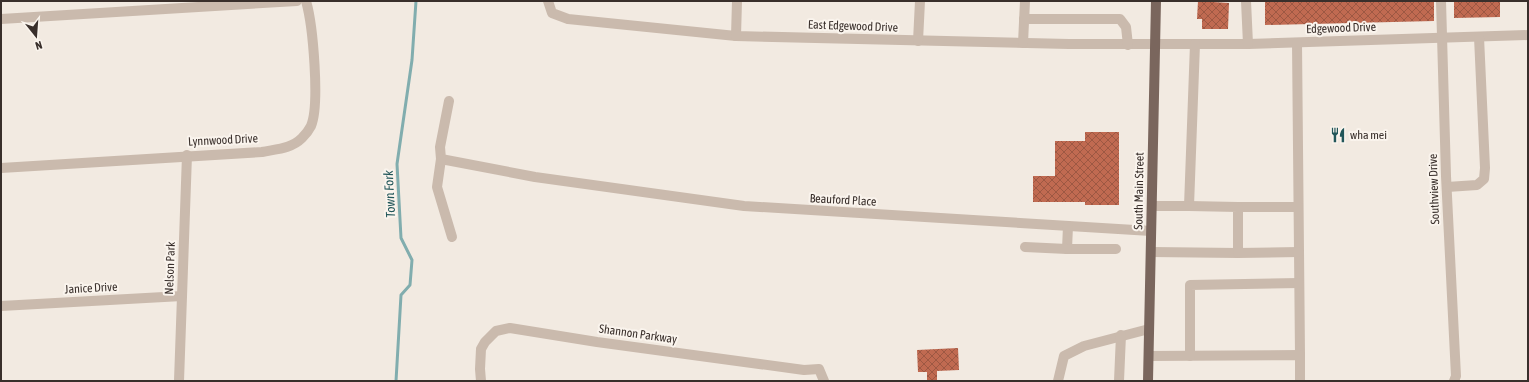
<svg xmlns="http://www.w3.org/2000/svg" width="1529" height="382" font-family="'Asap Condensed',sans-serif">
  <defs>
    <pattern id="building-cross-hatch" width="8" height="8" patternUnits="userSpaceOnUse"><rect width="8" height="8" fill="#c06a51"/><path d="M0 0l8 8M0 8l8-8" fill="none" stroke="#9d5843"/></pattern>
  </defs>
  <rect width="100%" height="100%" fill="#f2eae1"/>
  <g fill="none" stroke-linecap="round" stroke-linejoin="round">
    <polyline stroke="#81adae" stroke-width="3" points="396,381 401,295 410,285 412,260 401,238 397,164 412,60 416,1"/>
  </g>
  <g fill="url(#building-cross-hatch)">
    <polygon points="1198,1 1229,3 1228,29 1202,29 1202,19 1197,19"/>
    <polygon points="1265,1 1434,1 1434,21 1265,25"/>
    <polygon points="1454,1 1500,1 1500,17 1454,18"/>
    <polygon points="1085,132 1119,132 1119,205 1085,205 1085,202 1033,202 1033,176 1055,176 1055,141 1085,141"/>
    <polygon points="958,348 959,370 937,371 937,381 927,381 927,372 918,372 917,350"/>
  </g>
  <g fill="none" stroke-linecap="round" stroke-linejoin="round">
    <g stroke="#cabaad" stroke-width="10">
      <polyline points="548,1 552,13 568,19 736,36 1069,44 1248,44 1528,35"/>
      <polyline points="1246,1 1248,44"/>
      <polyline points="1441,1 1446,176 1456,376 1454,381"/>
      <polyline points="1,19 297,1"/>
      <polyline points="1024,19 1120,19 1126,27 1128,45"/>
      <polyline points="736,36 737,1"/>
      <polyline points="918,41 920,1"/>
      <polyline points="1023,43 1025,1"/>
      <polyline points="1297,43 1300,355"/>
      <polyline points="449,101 440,147 441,159 535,177 744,206 1151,231"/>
      <polyline points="441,159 437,187 452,237"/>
      <path d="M 1,168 L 262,152 C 276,149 291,149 302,138 C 305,135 309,130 311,126 C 320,105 313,25 306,1"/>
      <polyline points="1447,187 1477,185 1484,179 1485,168 1479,37"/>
      <polyline points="1152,206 1189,206 1195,44"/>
      <polyline points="1238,207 1298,207"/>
      <polyline points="1068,226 1067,249 1116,249"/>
      <polyline points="1025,247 1067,249"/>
      <polyline points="1152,252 1238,253 1238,207 1189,206"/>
      <polyline points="1238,253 1299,252"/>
      <polyline points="1,306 182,296"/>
      <polyline points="1149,356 1300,355 1300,381"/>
      <polyline points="1190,356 1190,285 1299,283"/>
      <polyline points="179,381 187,155"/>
      <polyline points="481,381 480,369 481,349 485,342 496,331 510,328 597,342 804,370 819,369 824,381"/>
      <polyline points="1058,381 1064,356 1084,346 1149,329"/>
      <polyline points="1119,381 1121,335"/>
    </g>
    <polyline stroke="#7a665d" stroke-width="10" points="1148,381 1156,1"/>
  </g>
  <defs>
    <symbol id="restaurant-bare" viewBox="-9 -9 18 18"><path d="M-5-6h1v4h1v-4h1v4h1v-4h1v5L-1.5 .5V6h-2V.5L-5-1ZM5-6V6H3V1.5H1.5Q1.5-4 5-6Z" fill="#225659" stroke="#faf4ed" stroke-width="2.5" paint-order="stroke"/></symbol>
  </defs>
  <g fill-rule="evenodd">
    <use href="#restaurant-bare" x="1327" y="124" width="22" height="22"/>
  </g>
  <g text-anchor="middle" stroke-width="4" stroke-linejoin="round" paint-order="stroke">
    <g font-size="12" fill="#392f2b" stroke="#faf4ed">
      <text transform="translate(853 26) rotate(2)" y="4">East Edgewood Drive</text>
      <text transform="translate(1341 28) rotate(-2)" y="4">Edgewood Drive</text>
      <text transform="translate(223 140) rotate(-3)" y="4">Lynnwood Drive</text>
      <text transform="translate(1434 189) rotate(-92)" y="4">Southview Drive</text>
      <text transform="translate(1139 191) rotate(-89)" y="4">South Main Street</text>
      <text transform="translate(843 200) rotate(3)" y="4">Beauford Place</text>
      <text transform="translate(170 268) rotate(-88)" y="4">Nelson Park</text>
      <text transform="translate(91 288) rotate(-3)" y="4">Janice Drive</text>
      <text transform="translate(638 334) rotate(8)" y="4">Shannon Parkway</text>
    </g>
    <g font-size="12" fill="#392f2b" stroke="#faf4ed" text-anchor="start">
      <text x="1350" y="139">wha mei</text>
    </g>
    <g font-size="13" font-style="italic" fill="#225659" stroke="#faf4ed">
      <text transform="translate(389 194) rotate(-93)" y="5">Town Fork</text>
    </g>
  </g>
  <rect width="1529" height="382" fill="none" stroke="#392f2b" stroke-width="4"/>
  <g transform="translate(36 36) rotate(163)" stroke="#faf4ed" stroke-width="3" paint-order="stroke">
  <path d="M0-3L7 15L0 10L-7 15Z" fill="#392f2b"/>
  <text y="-6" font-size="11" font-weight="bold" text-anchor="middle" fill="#392f2b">N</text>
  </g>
</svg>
